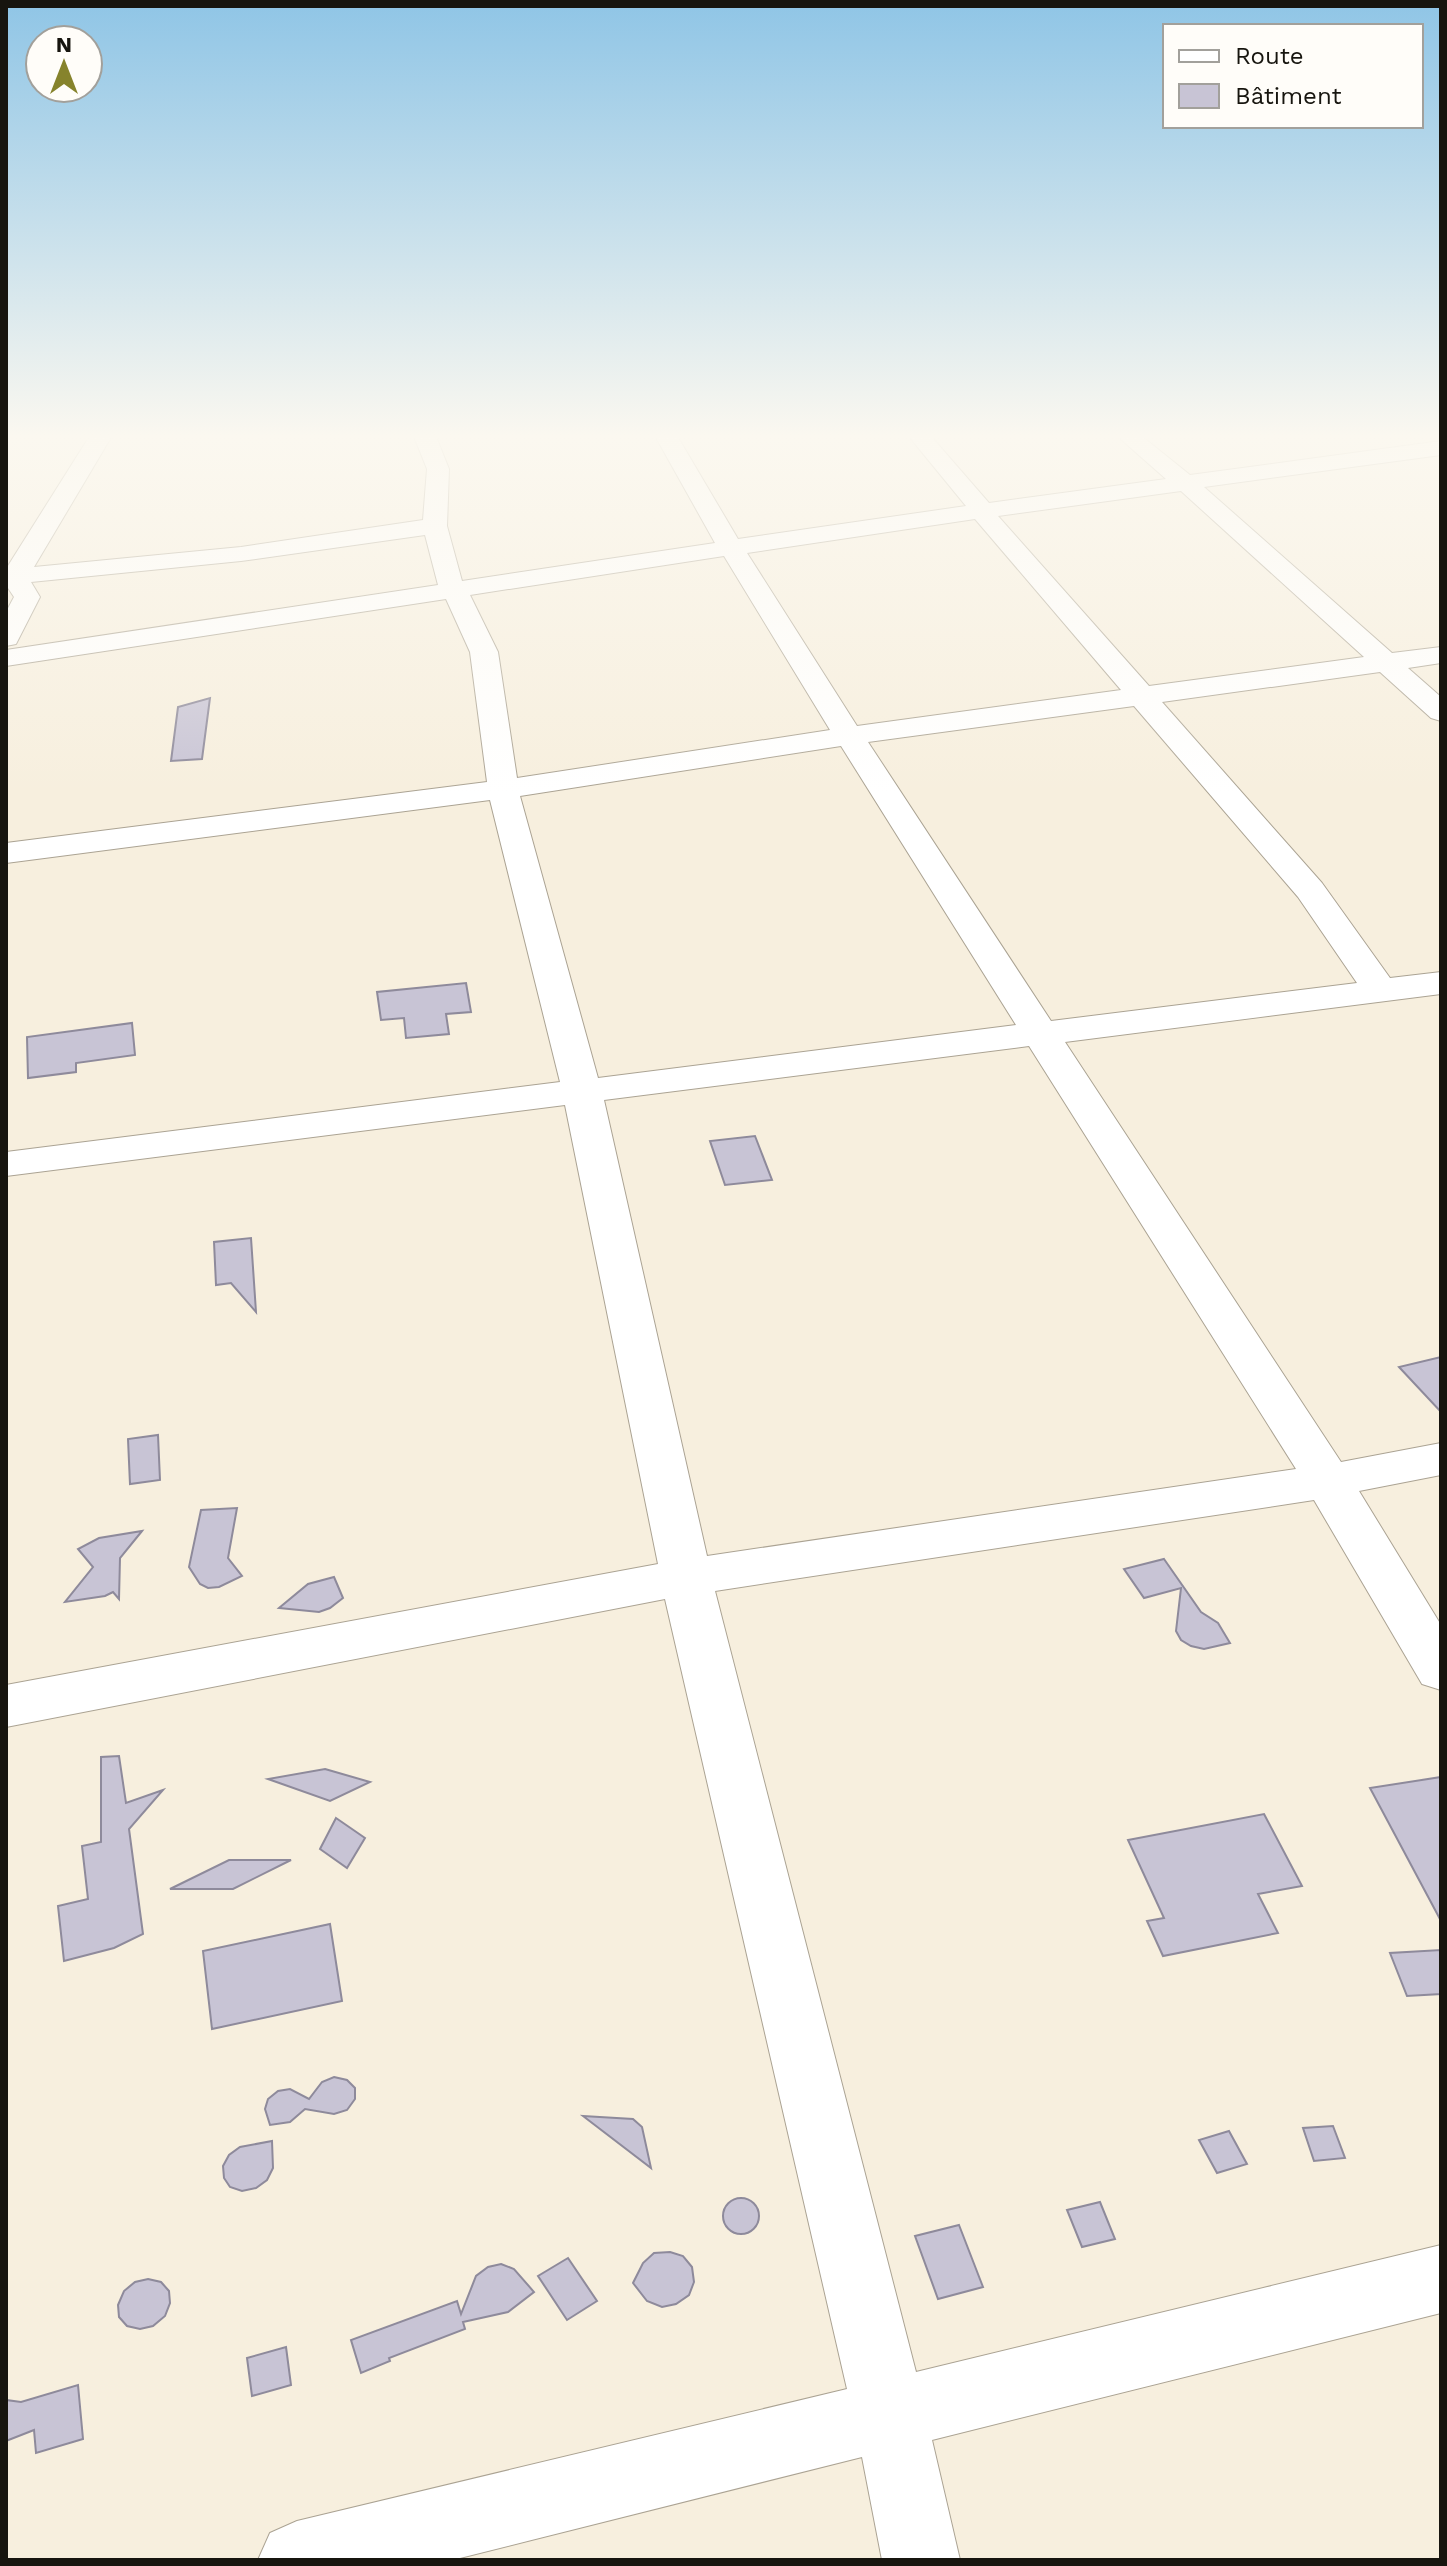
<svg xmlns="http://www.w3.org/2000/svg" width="1447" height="2566" font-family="'Work Sans',sans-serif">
  <rect width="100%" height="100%" fill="#f7efde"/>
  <g fill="#c8c4d5" stroke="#8e8a9b" stroke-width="2">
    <polygon points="210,698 202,759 171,761 178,707"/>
    <polygon points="466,983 471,1012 446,1014 449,1034 406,1038 404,1018 381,1020 377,992"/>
    <polygon points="132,1023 135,1055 76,1063 76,1072 28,1078 27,1037"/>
    <polygon points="755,1136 772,1180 725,1185 710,1141"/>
    <polygon points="251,1238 256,1312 231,1283 216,1285 214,1242"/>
    <polygon points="1441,1357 1441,1412 1399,1367"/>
    <polygon points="158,1435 160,1480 130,1484 128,1439"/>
    <polygon points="237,1508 228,1558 242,1576 219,1587 208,1588 200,1584 189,1567 201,1510"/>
    <polygon points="142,1531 120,1558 119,1599 113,1592 105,1596 65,1602 93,1567 78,1549 99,1538"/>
    <polygon points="1164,1559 1201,1612 1218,1623 1230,1643 1204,1649 1191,1646 1181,1640 1176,1631 1181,1588 1144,1598 1124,1569"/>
    <polygon points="334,1577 343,1598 330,1608 319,1612 279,1608 308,1584"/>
    <polygon points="119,1756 126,1803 163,1790 129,1829 143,1934 114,1948 64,1961 58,1906 88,1899 82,1846 101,1842 101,1757"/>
    <polygon points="325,1769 370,1782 330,1801 268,1779"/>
    <polygon points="1441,1777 1441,1921 1370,1788"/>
    <polygon points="1264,1814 1302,1886 1258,1894 1278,1933 1163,1956 1147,1921 1164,1918 1128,1840"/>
    <polygon points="336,1818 365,1838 347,1868 320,1849"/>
    <polygon points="229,1860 291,1860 233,1889 170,1889"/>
    <polygon points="330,1924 342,2001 212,2029 203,1951"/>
    <polygon points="1441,1950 1441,1994 1407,1996 1390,1953"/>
    <polygon points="334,2077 347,2080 355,2088 355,2099 347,2110 334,2114 305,2109 290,2122 270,2125 265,2109 268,2099 278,2091 290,2089 309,2099 322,2082"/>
    <polygon points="583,2116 633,2119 642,2127 651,2168"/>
    <polygon points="1333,2126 1345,2158 1314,2161 1303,2128"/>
    <polygon points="1229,2131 1247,2164 1217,2173 1199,2140"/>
    <polygon points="272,2141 273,2168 267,2180 256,2188 242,2191 230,2187 224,2178 223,2166 229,2155 240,2147"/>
    <circle cx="741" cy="2216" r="18"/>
    <polygon points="1100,2202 1115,2239 1082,2247 1067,2210"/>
    <polygon points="959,2225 983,2287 938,2299 915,2236"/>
    <polygon points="670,2252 683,2256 692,2267 694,2282 689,2295 676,2304 662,2307 647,2301 633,2283 643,2263 654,2253"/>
    <polygon points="568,2258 597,2301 567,2320 538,2276"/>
    <polygon points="501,2264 514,2269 534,2292 508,2312 463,2322 465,2329 389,2358 390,2361 361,2373 351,2340 457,2301 461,2314 476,2276 488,2267"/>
    <polygon points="148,2279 161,2282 169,2291 170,2303 165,2316 153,2326 140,2329 127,2326 119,2317 118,2305 124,2291 135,2282"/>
    <polygon points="286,2347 291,2385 252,2396 247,2358"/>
    <polygon points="78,2385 83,2439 36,2453 34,2430 6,2441 6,2400 21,2402"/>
  </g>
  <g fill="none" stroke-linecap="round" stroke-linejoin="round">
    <defs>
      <path id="street" d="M 91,434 L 113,434 L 34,567 L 241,547 L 423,520 L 427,469 L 413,434 L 435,434 L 449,469 L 447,526 L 462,581 L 715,543 L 654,434 L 676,434 L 738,539 L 966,506 L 907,434 L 929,434 L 989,503 L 1166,479 L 1115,434 L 1139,434 L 1190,475 L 1441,441 L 1441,455 L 1204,487 L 1392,653 L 1441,647 L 1441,663 L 1408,668 L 1441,697 L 1441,721 L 1431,718 L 1380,672 L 1162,702 L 1322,883 L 1390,978 L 1441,972 L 1441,994 L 1065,1042 L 1341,1462 L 1441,1443 L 1441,1475 L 1359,1491 L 1441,1625 L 1441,1690 L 1422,1684 L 1314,1500 L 715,1591 L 916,2372 L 1441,2245 L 1441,2313 L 932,2440 L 960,2560 L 882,2560 L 862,2457 L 452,2560 L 258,2560 L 270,2533 L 297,2521 L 847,2389 L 665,1599 L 6,1727 L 6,1685 L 658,1564 L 565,1105 L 6,1176 L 6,1152 L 560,1082 L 490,800 L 6,863 L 6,843 L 487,782 L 470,652 L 446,599 L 6,666 L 6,650 L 438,585 L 425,535 L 241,561 L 31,582 L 40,597 L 16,644 L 6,646 L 6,612 L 14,597 L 6,585 L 6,569 ZM 1181,491 L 1364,657 L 1149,686 L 998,516 ZM 975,519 L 1121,690 L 857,726 L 747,553 ZM 724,556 L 830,730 L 517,778 L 498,652 L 470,595 ZM 1134,706 L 1298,897 L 1357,983 L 1051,1021 L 868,742 ZM 841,746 L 1016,1025 L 598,1078 L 520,796 ZM 1029,1046 L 1296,1469 L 707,1556 L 604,1100 Z"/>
    </defs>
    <use href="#street" stroke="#aba393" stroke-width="2"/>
    <use href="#street" fill="#fff" fill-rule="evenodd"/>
  </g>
  <linearGradient id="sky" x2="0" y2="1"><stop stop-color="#8fc5e6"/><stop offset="0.55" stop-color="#fbf8f0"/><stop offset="1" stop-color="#fbf8f0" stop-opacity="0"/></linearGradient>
  <rect width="1447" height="793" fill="url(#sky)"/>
  <rect width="1447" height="2566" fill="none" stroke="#17150f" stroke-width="16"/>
  <rect x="1163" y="24" width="260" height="104" fill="#fffdf9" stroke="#a2a09b" stroke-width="2"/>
  <rect x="1179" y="50" width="40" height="12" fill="#ffffff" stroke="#a2a09b" stroke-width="2"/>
  <text x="1235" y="64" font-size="24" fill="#17150f">Route</text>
  <rect x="1179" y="84" width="40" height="24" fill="#c8c4d5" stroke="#a2a09b" stroke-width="2"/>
  <text x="1235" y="104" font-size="24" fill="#17150f">Bâtiment</text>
  <g transform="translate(64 64)"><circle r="38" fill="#fffdf9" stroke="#a2a09b" stroke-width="2"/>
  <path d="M0-6L14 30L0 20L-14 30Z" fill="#86832c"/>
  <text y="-12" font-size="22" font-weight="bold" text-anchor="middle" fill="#17150f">N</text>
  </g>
</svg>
